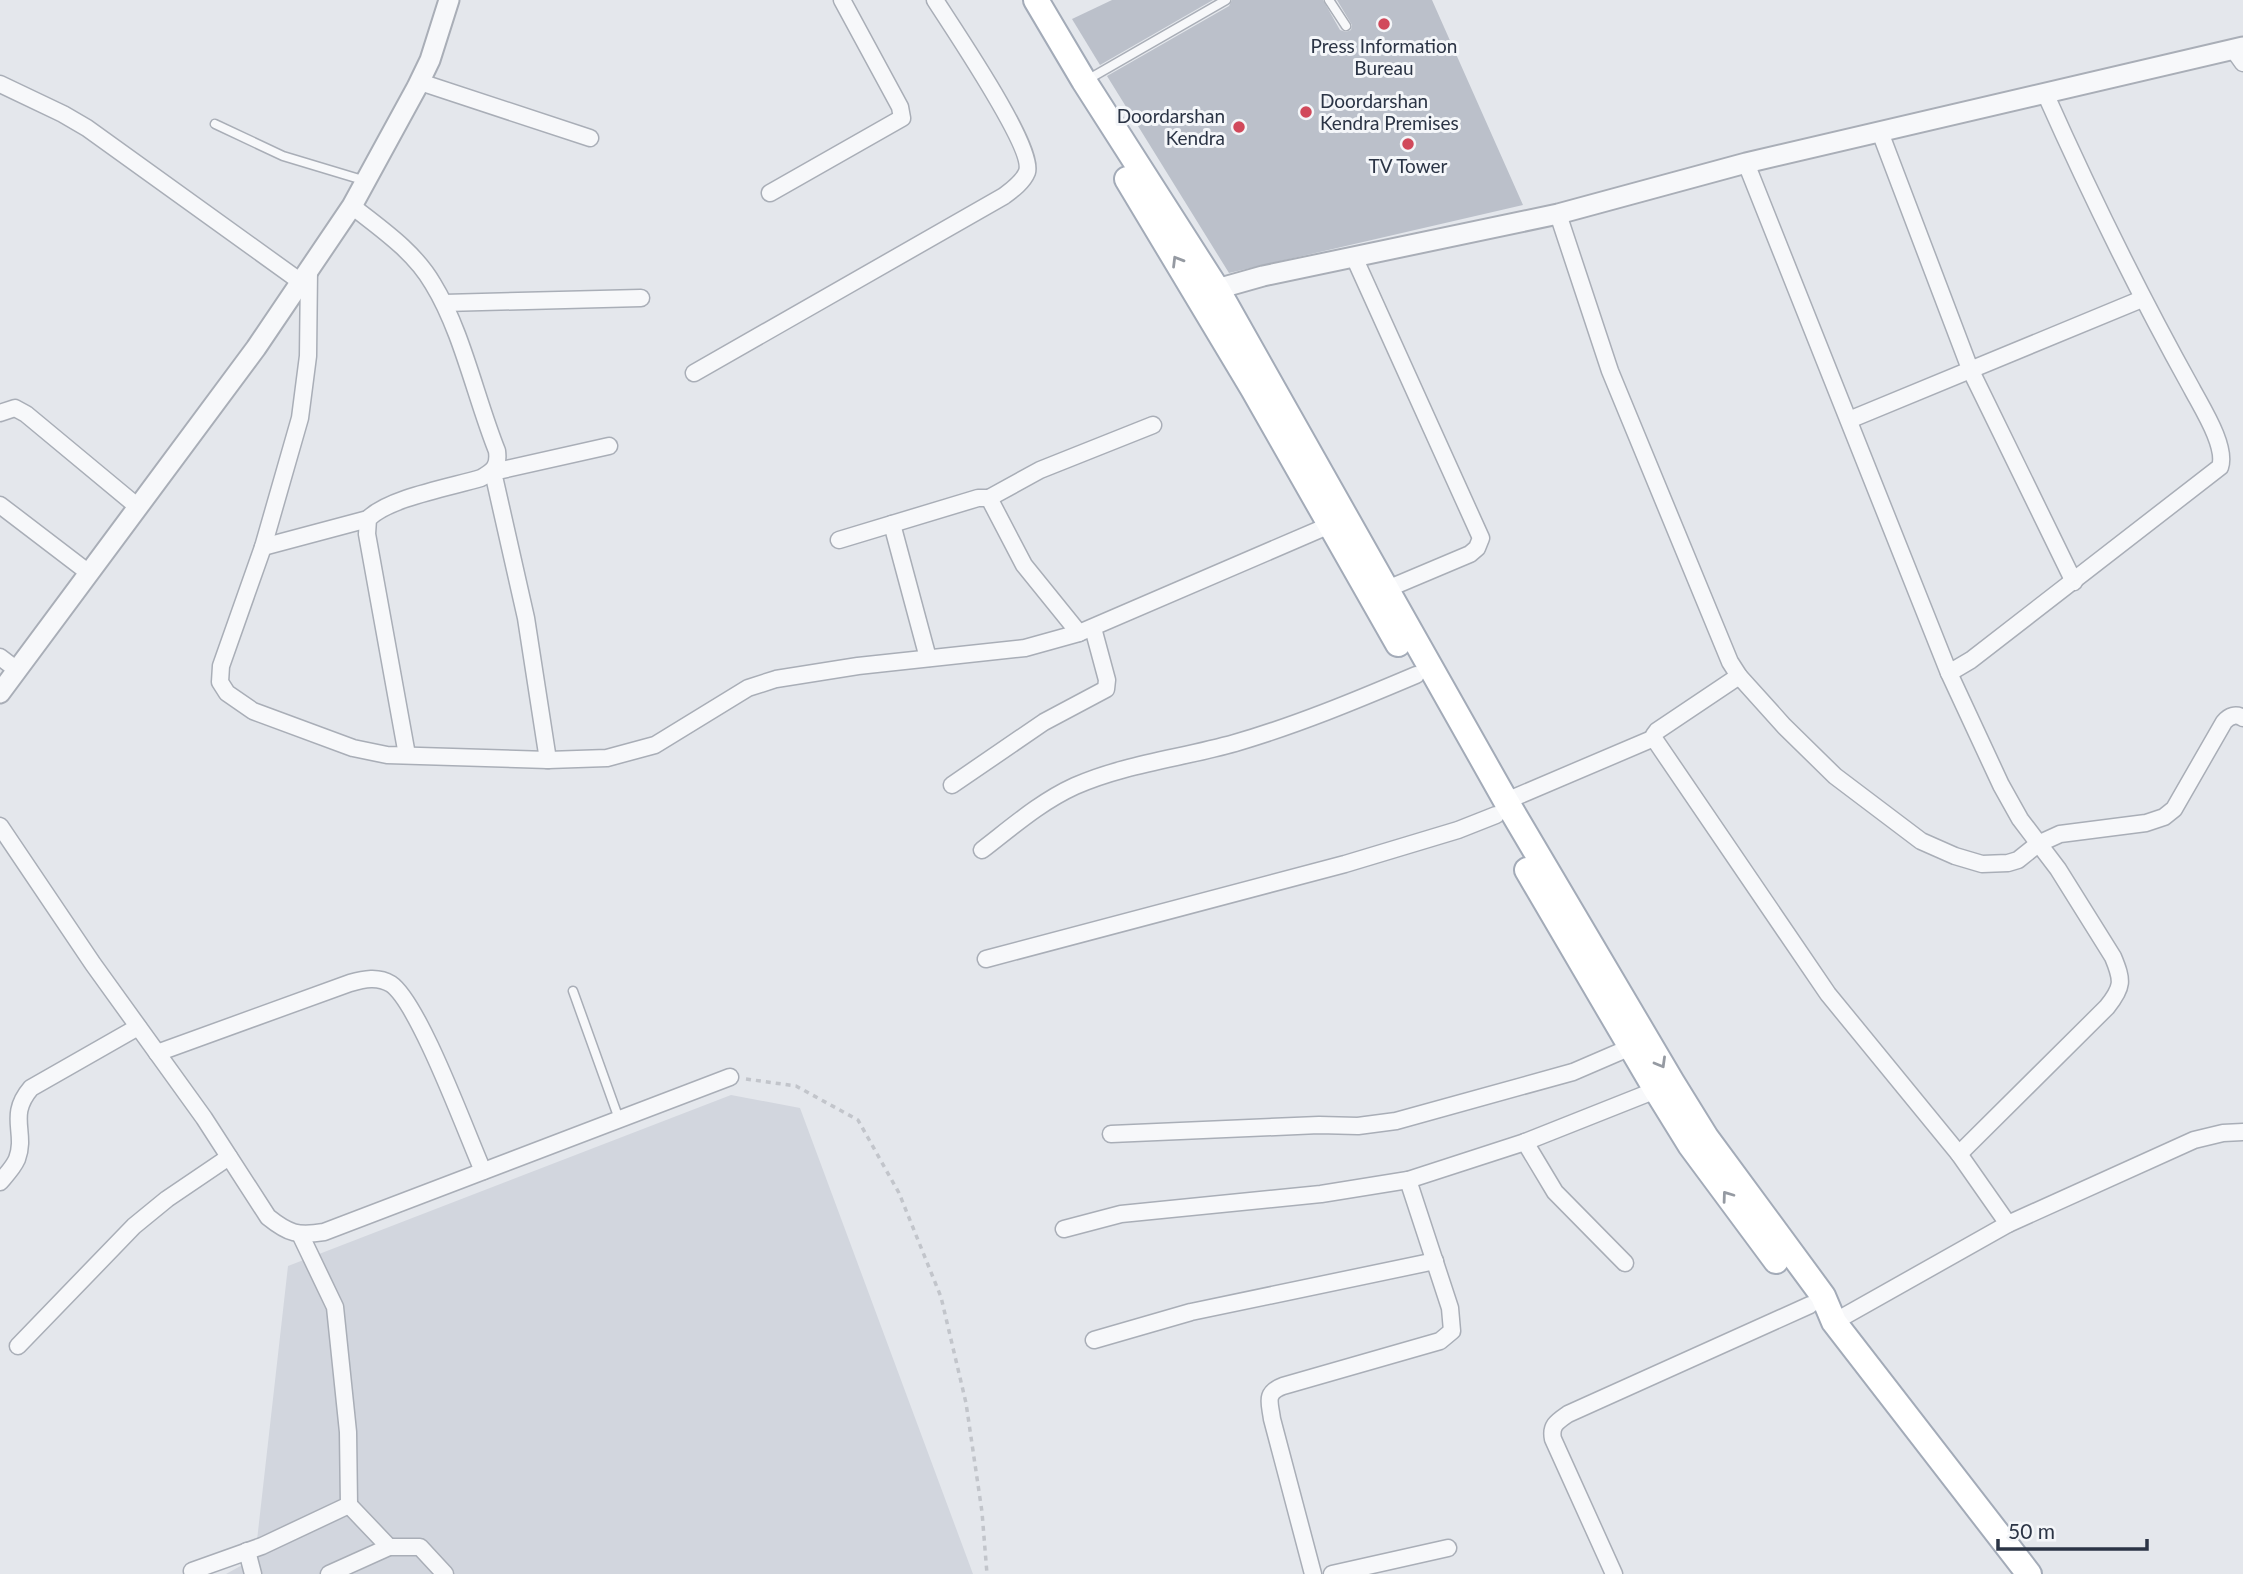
<svg xmlns="http://www.w3.org/2000/svg" width="2243" height="1574" font-family="Lato,sans-serif">
  <rect width="100%" height="100%" fill="#e4e7ec"/>
  <polygon fill="#d2d6de" points="731,1095 800,1108 973,1574 226,1574 255,1558 288,1266"/>
  <g fill="#bbc0ca">
    <polygon points="1112,0 1213,0 1100,65 1072,19"/>
    <polygon points="1232,0 1323,0 1340,30 1346,32 1351,30 1352,25 1337,0 1432,0 1523,205 1229,273 1107,76 1229,6"/>
  </g>
  <g fill="none" stroke-linecap="round" stroke-linejoin="round">
    <defs>
      <g id="service">
        <polyline points="1329,0 1346,26"/>
        <polyline points="1087,80 1226,0"/>
        <polyline points="215,124 283,156 366,181"/>
        <polyline points="573,991 619,1119"/>
      </g>
      <g id="minor">
        <polyline points="2233,49 2243,63"/>
        <polyline points="420,82 590,138"/>
        <polyline points="0,84 63,114 87,128 301,282"/>
        <polyline points="1880,132 1970,369 2074,582"/>
        <path d="M 1746,163 L 1949,673 L 2001,785 L 2020,819 L 2058,869 L 2113,957 C 2123,981 2123,987 2107,1007 L 1959,1154"/>
        <polyline points="770,193 902,118 900,107 842,0"/>
        <path d="M 352,206 C 381,229 414,251 433,284 C 462,331 476,399 497,451 C 499,466 494,471 481,478 C 451,487 388,498 368,519 L 367,534 L 407,755"/>
        <path d="M 1558,214 L 1610,371 L 1730,662 L 1739,676 L 1784,726 L 1835,776 L 1921,841 L 1955,856 L 1982,864 L 2008,863 L 2018,860 L 2038,844 L 2060,834 L 2146,823 L 2164,817 L 2174,809 L 2224,722 C 2229,716 2236,713 2243,718"/>
        <polyline points="1354,257 1481,538 1477,548 1470,554 1387,589"/>
        <polyline points="309,270 308,356 300,418 263,547 221,666 220,682 227,693 253,711 353,748 387,755 548,760 607,758 655,745 748,688 776,679 858,666 1025,648 1079,633 1330,525"/>
        <polyline points="444,303 641,298"/>
        <path d="M 694,373 L 1004,196 C 1012,190 1023,182 1027,172 C 1035,148 952,27 935,0"/>
        <polyline points="0,413 15,408 26,414 138,507"/>
        <polyline points="1849,420 2142,299"/>
        <polyline points="989,498 1040,470 1153,425"/>
        <polyline points="0,505 89,573"/>
        <polyline points="892,524 928,658"/>
        <polyline points="839,540 978,498 989,498 1024,565 1079,633"/>
        <polyline points="263,547 368,519"/>
        <polyline points="0,657 17,670"/>
        <path d="M 1949,673 L 1971,660 L 2220,467 C 2227,447 2202,408 2192,389 C 2138,292 2090,194 2045,93"/>
        <polyline points="1739,676 1657,731 1654,735 1655,740 1828,994 1959,1154 2008,1224"/>
        <polyline points="548,760 526,618 493,472 609,446"/>
        <polyline points="952,785 1044,722 1106,689 1107,680 1093,628"/>
        <polyline points="1506,801 1654,738"/>
        <path d="M 0,826 L 93,964 L 204,1118 L 268,1217 C 289,1234 298,1236 324,1232 L 730,1077"/>
        <path d="M 982,850 C 1012,827 1040,802 1075,786 C 1125,764 1182,758 1235,743 C 1297,725 1357,700 1416,675"/>
        <polyline points="986,959 1345,864 1458,830 1496,815"/>
        <path d="M 157,1053 L 350,983 C 364,979 378,976 391,984 C 419,1003 467,1135 483,1171"/>
        <polyline points="1111,1134 1319,1125 1358,1126 1396,1121 1573,1072 1631,1047"/>
        <polyline points="1525,1142 1555,1192 1625,1263"/>
        <path d="M 0,1182 C 6,1175 13,1168 17,1159 C 27,1132 7,1116 31,1088 L 138,1027"/>
        <polyline points="1064,1229 1121,1214 1321,1194 1408,1180 1525,1142 1656,1090"/>
        <polyline points="1834,1322 2008,1224 2194,1140 2223,1133 2243,1132"/>
        <polyline points="1094,1340 1191,1312 1435,1261"/>
        <polyline points="18,1346 134,1226 167,1199 229,1157"/>
        <polyline points="349,1505 389,1547"/>
        <polyline points="247,1551 253,1574"/>
        <polyline points="192,1571 262,1546 349,1505 348,1432 335,1307 301,1236"/>
        <polyline points="329,1574 389,1547 420,1547 445,1574"/>
        <path d="M 1313,1574 L 1272,1419 C 1270,1403 1264,1393 1283,1386 L 1440,1341 L 1452,1331 L 1450,1308 L 1408,1180"/>
        <polyline points="1332,1574 1448,1548"/>
        <path d="M 1614,1574 L 1553,1439 C 1550,1425 1558,1421 1568,1414 L 1810,1305"/>
      </g>
      <g id="tertiary">
        <polyline points="1207,295 1217,289 1263,276 1558,214 1746,163 2243,47"/>
        <polyline points="0,693 256,348 352,206 417,87 430,60 449,0"/>
      </g>
      <g id="primary">
        <polyline points="1036,0 1084,81 1217,289 1506,801 1672,1082 1706,1137 1823,1296 1834,1322 2029,1574"/>
        <polyline points="1127,179 1253,389 1398,644"/>
        <polyline points="1527,870 1656,1090 1690,1145 1776,1261"/>
      </g>
    </defs>
    <use href="#service" stroke="#a9aeb7" stroke-width="11"/>
    <use href="#minor" stroke="#a9aeb7" stroke-width="19"/>
    <use href="#tertiary" stroke="#a9aeb7" stroke-width="23"/>
    <use href="#primary" stroke="#a3abb8" stroke-width="28"/>
    <polyline stroke="#c2c5cb" stroke-width="3.5" stroke-dasharray="5 5" stroke-linecap="butt" points="746,1079 796,1086 858,1120 899,1193 941,1297 966,1403 982,1512 987,1574"/>
    <use href="#service" stroke="#f7f8fa" stroke-width="8"/>
    <use href="#minor" stroke="#f7f8fa" stroke-width="16"/>
    <use href="#tertiary" stroke="#f7f8fa" stroke-width="19"/>
    <use href="#primary" stroke="#fff" stroke-width="24"/>
  </g>
  <defs><path id="oneway-chevron" d="M-2-3.5L2.5 0L-2 3.5" fill="none" stroke-width="1.6" stroke-linecap="round" stroke-linejoin="round" transform="scale(1.75)"/></defs>
  <g stroke="#959aa2">
    <use href="#oneway-chevron" transform="translate(1177 261) rotate(-121)"/>
    <use href="#oneway-chevron" transform="translate(1661 1063) rotate(60)"/>
    <use href="#oneway-chevron" transform="translate(1727 1196) rotate(-126)"/>
  </g>
  <g fill="#d1495b" stroke="#f4f6f9" stroke-width="2.5">
    <circle cx="1384" cy="24" r="7"/>
    <circle cx="1306" cy="112" r="7"/>
    <circle cx="1239" cy="127" r="7"/>
    <circle cx="1408" cy="144" r="7"/>
  </g>
  <g text-anchor="middle" stroke-width="6" stroke-linejoin="round" paint-order="stroke">
    <g font-size="19" fill="#2b3445" stroke="#f4f6f9">
      <text x="1384" y="53">Press Information<tspan x="1384" dy="22">Bureau</tspan></text>
      <text x="1320" y="108" text-anchor="start">Doordarshan<tspan x="1320" dy="22">Kendra Premises</tspan></text>
      <text x="1225" y="123" text-anchor="end">Doordarshan<tspan x="1225" dy="22">Kendra</tspan></text>
      <text x="1408" y="173">TV Tower</text>
    </g>
  </g>
  <path d="M1998 1539v10h149v-10" fill="none" stroke="#2b3445" stroke-width="3.5"/>
  <text x="2008" y="1539" font-size="21" fill="#2b3445" stroke="#f4f6f9" stroke-width="5" paint-order="stroke">50 m</text>
</svg>
